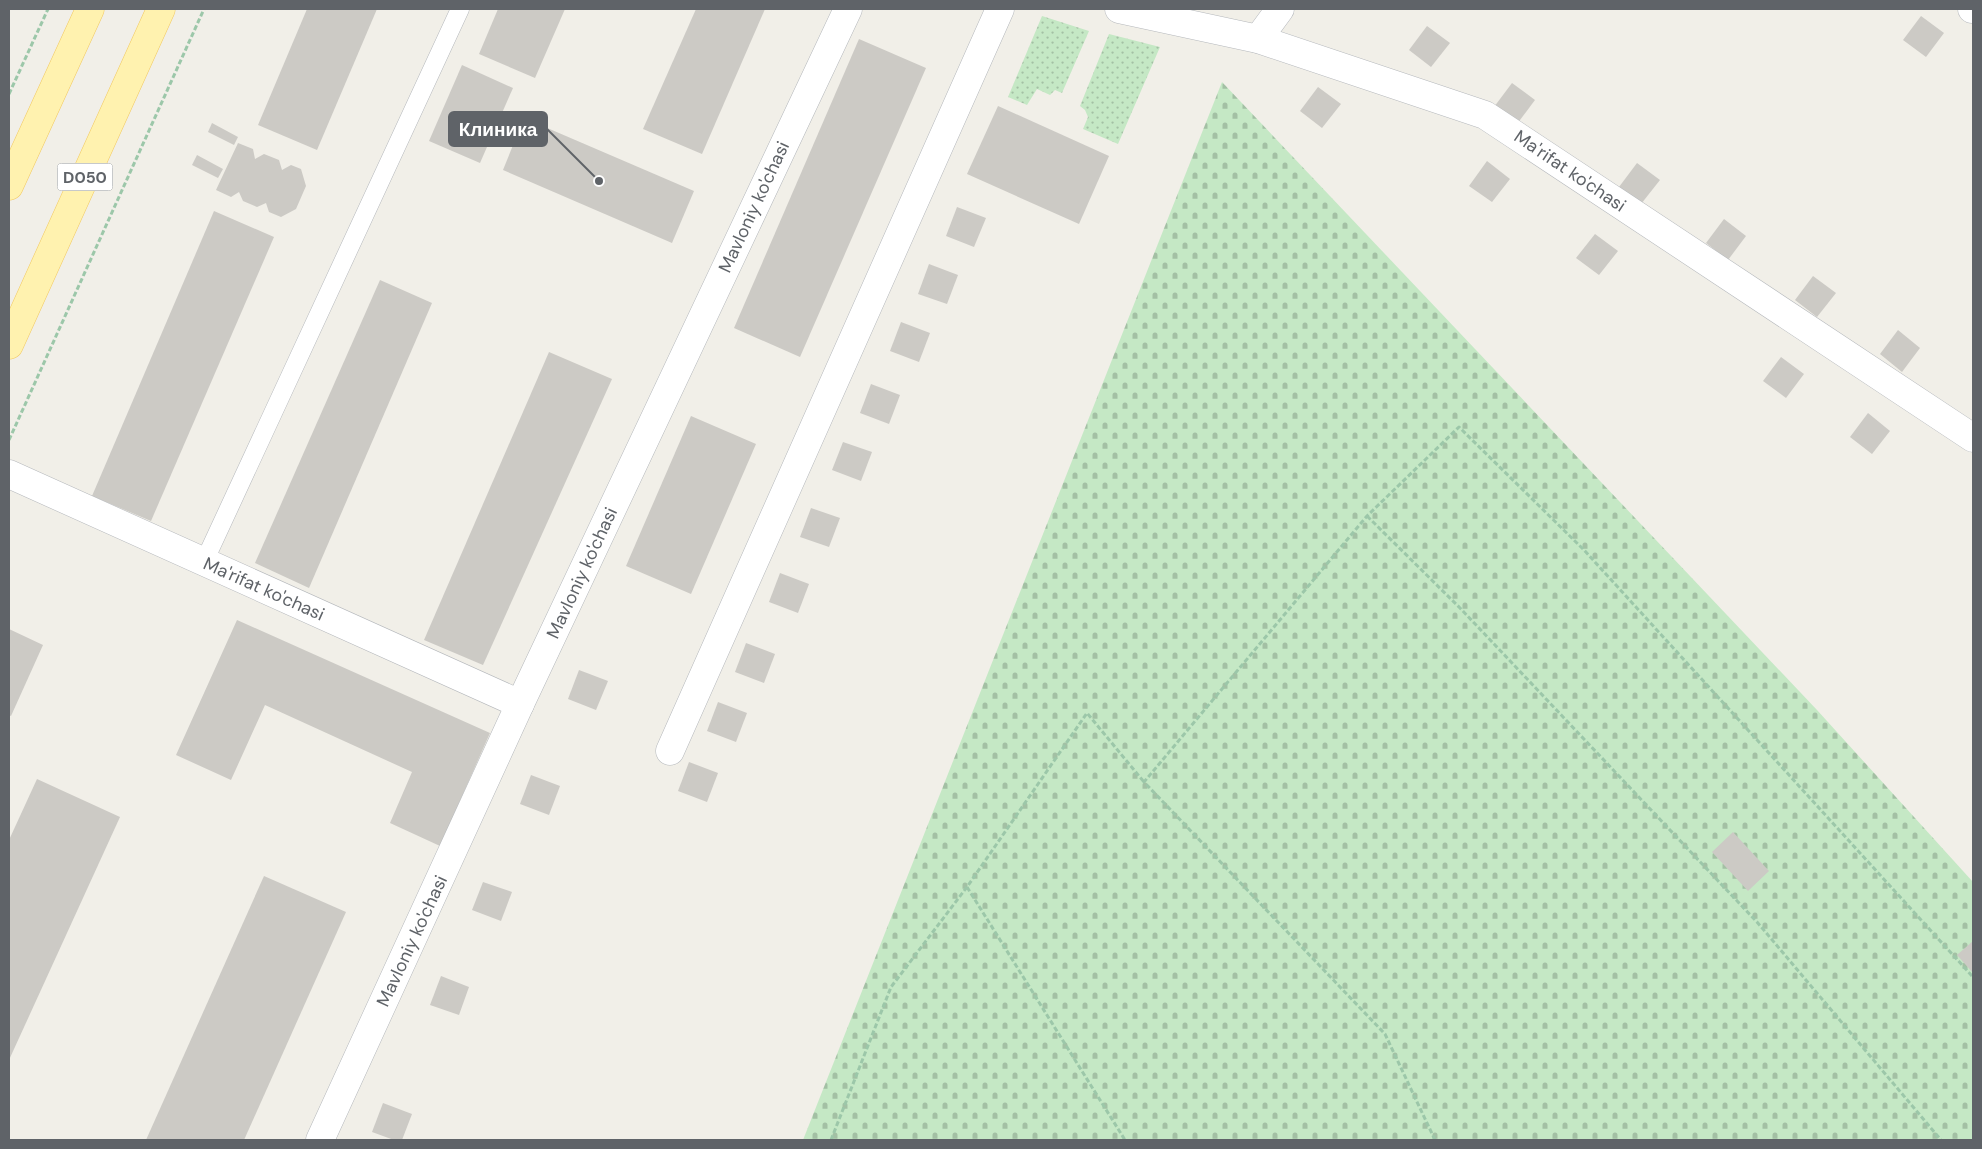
<svg xmlns="http://www.w3.org/2000/svg" width="1982" height="1149" font-family="'DM Sans',sans-serif">
  <defs>
    <pattern id="grass-dots" width="8" height="8" patternUnits="userSpaceOnUse" patternTransform="scale(1.25)"><rect width="8" height="8" fill="#c5e8c5"/><path d="M2 2h.1M6 6h.1" fill="none" stroke="#a3c0a4" stroke-width="1.8" stroke-linecap="round"/></pattern>
    <pattern id="cemetery-stones" width="16" height="16" patternUnits="userSpaceOnUse" patternTransform="scale(1.25)"><rect width="16" height="16" fill="#c5e8c5"/><path d="M2 7V4a2 2 0 0 1 4 0v3zM10 15v-3a2 2 0 0 1 4 0v3z" fill="#a3c0a4"/></pattern>
  </defs>
  <rect width="100%" height="100%" fill="#f1efe8"/>
  <g fill="url(#grass-dots)">
    <polygon points="1042,16 1089,31 1062,93 1055,90 1050,95 1037,89 1027,105 1008,97"/>
    <polygon points="1109,34 1160,47 1118,144 1083,129 1088,117 1085,110 1080,106"/>
  </g>
  <polygon fill="url(#cemetery-stones)" points="1222,82 1817,710 1973,882 1973,1140 803,1140"/>
  <g fill="#cccac5">
    <polygon points="307,9 377,9 317,150 258,125"/>
    <polygon points="498,9 565,9 535,78 479,54"/>
    <polygon points="696,9 765,9 702,154 643,129"/>
    <polygon points="1921,16 1944,33 1926,57 1903,40"/>
    <polygon points="1427,26 1450,43 1431,67 1409,50"/>
    <polygon points="859,39 926,68 800,357 734,328"/>
    <polygon points="462,65 513,88 480,163 429,141"/>
    <polygon points="1512,83 1535,100 1517,124 1494,107"/>
    <polygon points="1318,87 1341,104 1322,128 1300,111"/>
    <polygon points="998,106 1109,156 1079,224 967,174"/>
    <polygon points="524,118 694,191 672,243 503,170"/>
    <polygon points="212,123 238,137 234,145 208,132"/>
    <polygon points="238,143 253,149 255,159 264,154 279,160 282,170 291,165 301,169 306,186 296,209 281,217 269,212 266,203 257,207 243,201 239,192 231,197 216,190"/>
    <polygon points="197,155 223,169 218,178 192,165"/>
    <polygon points="1487,161 1510,179 1492,202 1469,186"/>
    <polygon points="1637,163 1660,180 1641,204 1619,187"/>
    <polygon points="957,207 986,218 974,247 946,236"/>
    <polygon points="214,211 274,237 151,521 92,496"/>
    <polygon points="1724,219 1746,236 1728,260 1706,243"/>
    <polygon points="1595,234 1618,251 1599,275 1576,258"/>
    <polygon points="929,264 958,275 947,304 918,294"/>
    <polygon points="1813,276 1836,293 1817,317 1795,300"/>
    <polygon points="380,280 432,303 309,588 255,563"/>
    <polygon points="901,322 930,333 919,362 890,351"/>
    <polygon points="1898,330 1920,348 1902,372 1880,354"/>
    <polygon points="549,352 612,379 483,665 424,640"/>
    <polygon points="1781,357 1804,374 1786,398 1763,381"/>
    <polygon points="871,384 900,395 889,424 860,413"/>
    <polygon points="1868,413 1890,431 1872,454 1850,437"/>
    <polygon points="691,416 756,444 691,594 626,566"/>
    <polygon points="843,442 872,452 861,481 832,470"/>
    <polygon points="811,508 840,518 829,547 800,537"/>
    <polygon points="780,573 809,584 798,613 769,602"/>
    <polygon points="237,620 490,733 440,846 390,823 412,772 265,705 231,780 176,755"/>
    <polygon points="9,629 43,645 11,716 9,715"/>
    <polygon points="746,643 775,654 764,683 735,672"/>
    <polygon points="579,670 608,681 596,710 568,699"/>
    <polygon points="718,702 747,713 736,742 707,731"/>
    <polygon points="689,762 718,773 707,802 678,791"/>
    <polygon points="531,775 560,786 549,815 520,804"/>
    <polygon points="37,779 120,817 9,1060 9,840"/>
    <polygon points="1733,832 1769,871 1748,891 1712,852"/>
    <polygon points="264,876 346,912 244,1140 146,1140"/>
    <polygon points="483,882 512,892 501,921 472,910"/>
    <polygon points="1973,941 1973,973 1957,955"/>
    <polygon points="441,976 469,987 459,1015 430,1005"/>
    <polygon points="383,1103 412,1114 402,1140 394,1140 372,1132"/>
  </g>
  <g fill="none" stroke-linecap="round" stroke-linejoin="round">
    <defs>
      <polyline id="lane" points="204,562 460,9"/>
      <g id="street">
        <polyline points="1119,9 1258,39 1485,115 1973,438"/>
        <polyline points="1972,9 1973,9"/>
        <polyline points="1258,39 1280,9"/>
        <polyline points="9,474 520,704"/>
        <polyline points="670,751 1000,9"/>
        <polyline points="320,1140 520,704 848,9"/>
      </g>
      <g id="primary">
        <polyline points="9,186 90,9"/>
        <polyline points="9,345 161,9"/>
      </g>
    </defs>
    <use href="#lane" stroke="#b5b8bc" stroke-width="19"/>
    <use href="#street" stroke="#b5b8bc" stroke-width="29"/>
    <use href="#primary" stroke="#f2c960" stroke-width="29"/>
    <g stroke="#9cc7a9" stroke-width="3" stroke-dasharray="5 2.5" stroke-linecap="butt">
      <polyline points="9,94 48,9"/>
      <polyline points="9,440 204,9"/>
      <polyline points="1367,516 1460,608 1757,922 1941,1140"/>
      <polyline points="967,887 1125,1140"/>
      <polyline points="831,1140 891,987 967,887 1087,713 1144,782"/>
      <polyline points="1435,1140 1385,1034 1144,782 1367,516 1459,427 1584,550 1973,977"/>
    </g>
    <use href="#lane" stroke="#fff" stroke-width="18"/>
    <use href="#street" stroke="#fff" stroke-width="28"/>
    <use href="#primary" stroke="#fff2af" stroke-width="28"/>
  </g>
  <g text-anchor="middle" stroke-width="5" stroke-linejoin="round" paint-order="stroke">
    <rect fill="#fff" stroke="#8f9295" stroke-width="1" x="57.5" y="163.5" width="55" height="27" rx="4"/>
    <g font-size="16" font-weight="bold" fill="#5f6368">
      <text x="85" y="183">D050</text>
    </g>
    <g font-size="18" fill="#5f6368" stroke="#fff">
      <text transform="translate(1570 171) rotate(34)" y="6">Ma'rifat ko'chasi</text>
      <text transform="translate(754 207) rotate(-65)" y="6">Mavloniy ko'chasi</text>
      <text transform="translate(582 573) rotate(-65)" y="6">Mavloniy ko'chasi</text>
      <text transform="translate(264 589) rotate(24)" y="6">Ma'rifat ko'chasi</text>
      <text transform="translate(412 941) rotate(-65)" y="6">Mavloniy ko'chasi</text>
    </g>
  </g>
  <path fill="none" stroke="#5f6368" stroke-width="2" d="M599 181L547 129"/>
  <circle fill="#5f6368" stroke="#fff" stroke-width="2" cx="599" cy="181" r="5"/>
  <rect fill="#5f6368" stroke="#5f6368" stroke-width="2" x="449" y="112" width="98" height="34" rx="5"/>
  <g font-size="19" text-anchor="middle" font-weight="bold" fill="#fff">
    <text x="498" y="136">Клиника</text>
  </g>
  <rect width="1982" height="1149" fill="none" stroke="#5f6368" stroke-width="20"/>
</svg>
